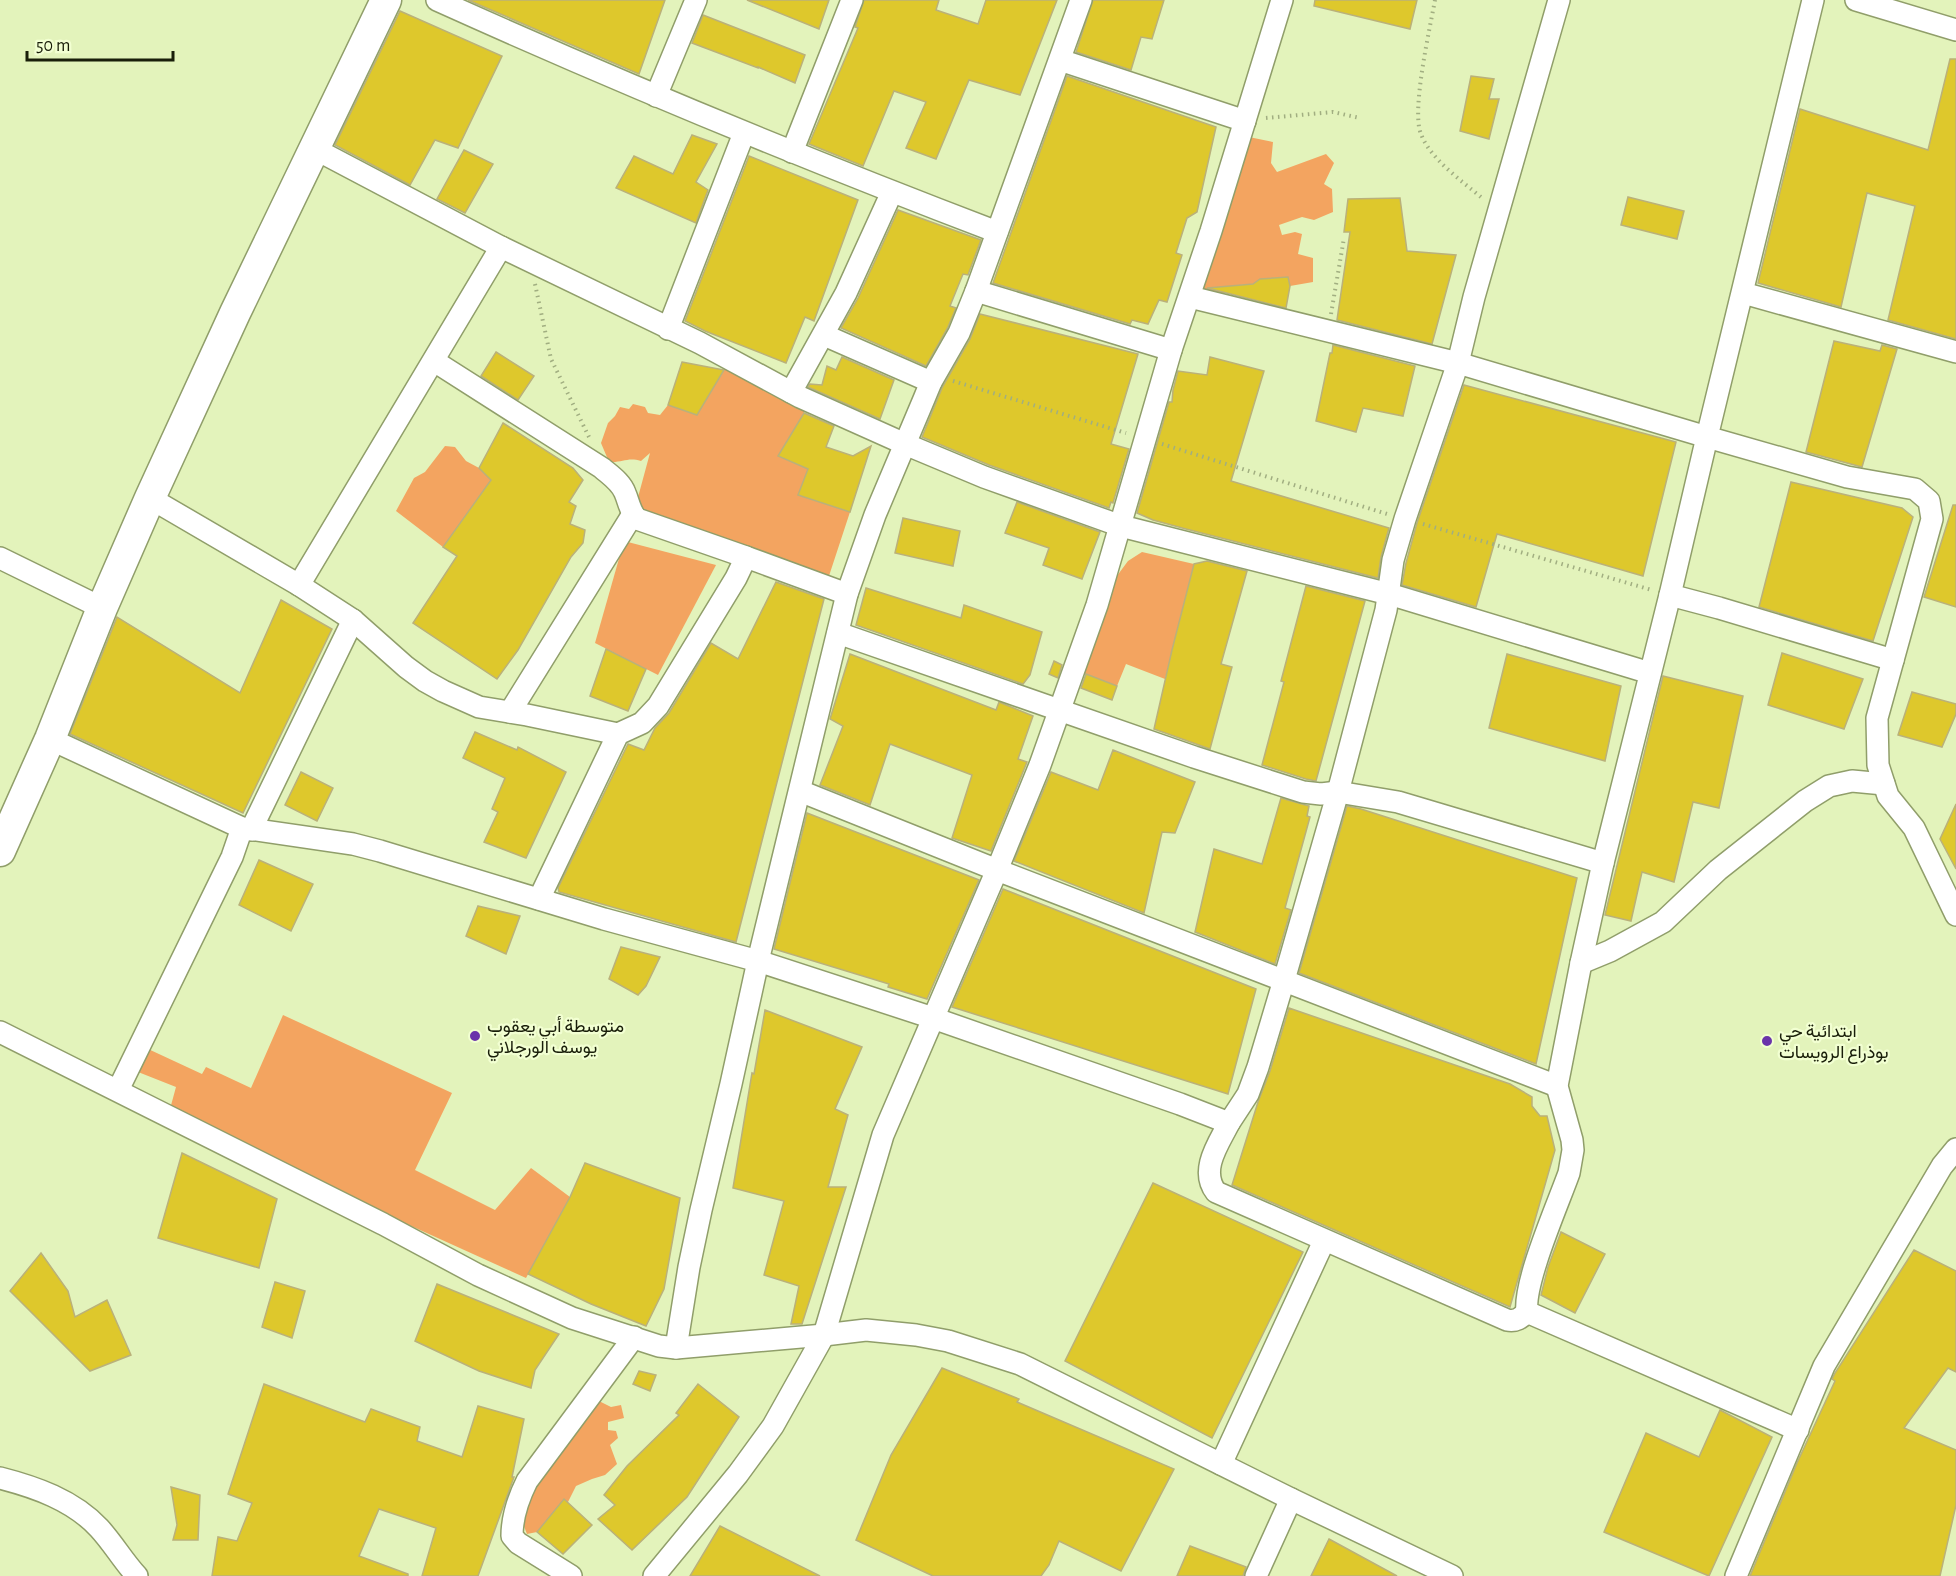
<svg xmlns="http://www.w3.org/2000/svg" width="1956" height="1576" font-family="'Alegreya Sans',Vazirmatn,sans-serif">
  <rect width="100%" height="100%" fill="#e3f3bb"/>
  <g fill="#f3a460">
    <polygon points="1244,136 1273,142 1271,163 1277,172 1326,154 1334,163 1324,184 1332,189 1333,212 1314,220 1302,217 1279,225 1282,235 1295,232 1302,234 1298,254 1313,258 1313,282 1290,286 1288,277 1261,279 1253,284 1240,285 1225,293 1213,293 1198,287"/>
    <path d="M 725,369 L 805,411 L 778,456 L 808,469 L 798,495 L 850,512 L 827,582 L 634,512 L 650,453 L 641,461 C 627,457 623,463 609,462 L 601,443 L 608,423 L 615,416 L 620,407 L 629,409 L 633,404 L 645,407 L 648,413 L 660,415 L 668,405 L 697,415 Z"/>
    <polygon points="445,446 455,447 466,461 479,468 491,480 443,547 396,511 414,478 425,472"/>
    <polygon points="624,541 716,565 658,675 595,643"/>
    <polygon points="1142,552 1194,564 1165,679 1126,664 1117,686 1078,671 1111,584 1128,561"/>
    <polygon points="283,1015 452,1093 415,1170 495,1210 531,1168 570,1197 526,1278 409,1225 170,1109 176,1087 133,1070 146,1048 202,1074 206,1067 251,1088"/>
    <polygon points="597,1400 611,1407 621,1405 624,1418 608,1422 608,1430 616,1431 618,1438 610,1445 617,1464 605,1475 592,1479 576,1486 568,1502 562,1502 537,1532 527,1534 516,1506"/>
  </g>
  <g fill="#dec82c" stroke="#bab17a" stroke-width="1.5">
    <polygon points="468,0 665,0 639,74"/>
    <polygon points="747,0 829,0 819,29"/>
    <polygon points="864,0 939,0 936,10 978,24 986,0 1057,0 1020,95 969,80 936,159 906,148 926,102 894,91 863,166 809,144 858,28 855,27"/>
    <polygon points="1093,0 1164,0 1152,39 1141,37 1131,70 1076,52"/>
    <polygon points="1315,0 1417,0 1410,29 1314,6"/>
    <polygon points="400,11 502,56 458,148 435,140 410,185 335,145"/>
    <polygon points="703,15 805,55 795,83 758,67 758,68 692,43"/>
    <polygon points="1950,59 1956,59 1956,339 1888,320 1915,206 1867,193 1841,307 1758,283 1800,109 1928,150"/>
    <polygon points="1067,76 1216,127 1197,212 1187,218 1176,253 1182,255 1167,302 1159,300 1148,324 1132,320 1130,324 993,283"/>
    <polygon points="1471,76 1494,79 1489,99 1499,99 1489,139 1460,131"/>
    <polygon points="692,135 717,144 696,182 708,190 696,223 616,188 634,156 673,174"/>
    <polygon points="464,150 493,164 465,213 437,199"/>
    <polygon points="749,156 858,200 814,321 805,317 786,363 705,331 685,321"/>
    <polygon points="1628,197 1684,211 1677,239 1621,225"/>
    <polygon points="1400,198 1407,251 1456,255 1432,344 1337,320 1350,232 1344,232 1348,199"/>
    <polygon points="898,210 981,240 968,275 963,274 950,306 956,308 948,327 926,366 841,328 858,298"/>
    <polygon points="1288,277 1290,286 1286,308 1207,288 1253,284 1260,279"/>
    <polygon points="980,314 1138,354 1111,444 1129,449 1113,503 1111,502 1109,508 989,465 922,437 942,388 970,339"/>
    <polygon points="1834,341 1880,351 1882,345 1897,349 1862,467 1806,452"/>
    <polygon points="1333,345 1415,366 1403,416 1363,408 1356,432 1316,421 1330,353 1332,353"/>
    <polygon points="496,352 534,376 518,400 481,376"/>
    <polygon points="842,357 894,380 880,419 808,387 810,384 822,385 827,366 836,370"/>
    <polygon points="1210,357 1264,371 1231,481 1389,528 1381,557 1378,578 1186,529 1153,520 1137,513 1169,402 1172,402 1173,390 1178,371 1207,375"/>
    <polygon points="682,362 724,370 697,415 668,405"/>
    <polygon points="1464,385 1676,442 1643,576 1497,534 1476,607 1402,585 1406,563 1417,523"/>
    <polygon points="804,413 834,426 826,447 853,456 871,446 850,512 798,495 808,469 778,456"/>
    <polygon points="503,423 573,468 583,480 569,502 576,506 570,524 585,530 583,543 571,557 518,650 497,679 413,623 457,556 443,547 491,480 479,468"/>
    <polygon points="1791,482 1902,508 1913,517 1873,641 1759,607"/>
    <polygon points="1017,502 1100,532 1082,579 1043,565 1049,548 1005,533"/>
    <polygon points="1953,505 1956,505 1956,607 1924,597"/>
    <polygon points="903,518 960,531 953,566 895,553"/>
    <polygon points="1207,561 1247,571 1221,664 1232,667 1210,749 1154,729 1172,650 1194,564"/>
    <polygon points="776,582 824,599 736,942 559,892 558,888 628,744 644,750 655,728 669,713 711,643 738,659"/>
    <polygon points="1306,586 1365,601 1316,781 1306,779 1262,765 1284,682 1281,681"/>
    <polygon points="866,588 961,618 964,605 1042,632 1030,675 1023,684 856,625"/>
    <polygon points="281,600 332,629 243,813 70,734 117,617 240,693"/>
    <polygon points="606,649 646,669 628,711 590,696"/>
    <polygon points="1782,653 1863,679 1844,729 1768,705"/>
    <polygon points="850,654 996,710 999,702 1033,716 1018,759 1027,762 991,851 952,838 972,775 890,744 870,805 820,785 843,726 830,719"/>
    <polygon points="1507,654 1621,686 1605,761 1489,728"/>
    <polygon points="1054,661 1062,665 1058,678 1049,674"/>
    <polygon points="1086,674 1117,686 1112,700 1081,688"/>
    <polygon points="1663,676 1743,696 1719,808 1693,802 1674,882 1642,872 1631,921 1605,915"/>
    <polygon points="1912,692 1956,704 1956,714 1942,747 1898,735"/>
    <polygon points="475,732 517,750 518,747 566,772 526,858 484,842 498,812 492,809 505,778 463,758"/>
    <polygon points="1113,750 1195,782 1175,833 1162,832 1144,913 1014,861 1051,772 1098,790"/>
    <polygon points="301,772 333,788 317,821 285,805"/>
    <polygon points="1281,798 1309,806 1307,816 1310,817 1285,908 1291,910 1275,964 1195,932 1214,849 1262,864"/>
    <polygon points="1956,804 1956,869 1940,839"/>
    <polygon points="1347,806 1361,809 1577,878 1536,1064 1299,973"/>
    <polygon points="807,813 979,880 927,999 888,987 889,984 774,949"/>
    <polygon points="259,860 313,884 291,931 239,905"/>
    <polygon points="1003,889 1256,989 1228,1094 952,1007"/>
    <polygon points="478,906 520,916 506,954 466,936"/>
    <polygon points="621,947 660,957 646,986 638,995 609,979"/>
    <polygon points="1289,1008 1510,1084 1532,1097 1532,1106 1540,1116 1547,1116 1555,1150 1510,1307 1232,1185 1258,1102 1270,1071"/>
    <polygon points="765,1010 862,1047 835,1109 848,1115 828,1187 846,1187 802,1324 791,1324 799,1286 764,1275 784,1201 733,1188 752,1073 754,1074"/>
    <polygon points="182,1153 277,1199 259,1268 158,1238"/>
    <polygon points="585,1163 680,1198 664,1289 646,1326 591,1304 528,1274 570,1197"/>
    <polygon points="1153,1183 1303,1252 1212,1438 1065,1361"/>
    <polygon points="1561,1232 1605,1254 1575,1313 1541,1295 1548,1267"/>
    <polygon points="1914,1250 1956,1271 1956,1372 1948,1368 1904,1428 1956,1450 1956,1505 1940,1576 1750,1576 1797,1463 1835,1381 1832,1379 1835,1373"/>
    <polygon points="41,1253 68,1291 75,1317 107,1300 131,1355 90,1371 10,1291"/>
    <polygon points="275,1282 305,1291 292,1338 262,1327"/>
    <polygon points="437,1284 559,1334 535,1370 531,1388 479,1371 415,1341"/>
    <polygon points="942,1368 1019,1399 1017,1402 1174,1469 1121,1571 1059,1541 1049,1565 1041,1576 933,1576 856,1540 891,1455"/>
    <polygon points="639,1371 656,1375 650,1391 633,1384"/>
    <polygon points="264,1384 365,1422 371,1409 420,1427 417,1441 462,1457 478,1406 524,1419 512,1477 514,1477 478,1576 422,1576 436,1528 379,1509 359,1556 408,1574 408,1576 212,1576 218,1537 237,1541 252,1503 228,1494"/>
    <polygon points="698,1384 739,1417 687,1497 632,1550 598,1519 615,1505 604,1495 627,1466 679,1415 676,1413"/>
    <polygon points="1720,1410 1772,1437 1709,1576 1604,1532 1646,1433 1699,1457"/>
    <polygon points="171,1487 200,1495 198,1540 173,1540 177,1525"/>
    <polygon points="564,1499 592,1525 563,1554 537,1532"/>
    <polygon points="720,1526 820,1576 690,1576"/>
    <polygon points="1329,1539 1397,1576 1311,1576"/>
    <polygon points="1190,1546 1246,1567 1243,1576 1177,1576"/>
  </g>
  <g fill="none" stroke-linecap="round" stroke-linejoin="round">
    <defs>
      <g id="street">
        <path d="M 437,0 C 621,83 808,160 997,232"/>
        <polyline points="1813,0 1707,437 1847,477 1915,489 1929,501 1932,519 1877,718 1878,765 1888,796 1914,828 1956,915"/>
        <polyline points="1856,0 1956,30"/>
        <polyline points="1060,60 1245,121"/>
        <polyline points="656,96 696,0"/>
        <polyline points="315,149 501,247 700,343 800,397 905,444 984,477 1121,526 1389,594 1650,673"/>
        <polyline points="792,152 852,0"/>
        <polyline points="976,291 1171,350"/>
        <polyline points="1743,293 1956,352"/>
        <path d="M 1190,297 L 1458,363 L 1707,437 L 1670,595 L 1603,863 L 1581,963 L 1557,1086 L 1572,1140 L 1573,1150 L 1569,1173 C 1558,1204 1523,1283 1527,1312 L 1798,1430"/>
        <polyline points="668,329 744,133"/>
        <polyline points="824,335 931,382"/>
        <path d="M 434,361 L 602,468 C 610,475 621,482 625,493 C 629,502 630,512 637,519 L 746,557"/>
        <polyline points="791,392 846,293 892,192"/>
        <polyline points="150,498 299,585 353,620 406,667 425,681 443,691 479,707 527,715 618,734"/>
        <polyline points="0,558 102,608"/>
        <polyline points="299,585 501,247"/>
        <polyline points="1670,595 1719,608 1893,660"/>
        <polyline points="838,633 1194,757 1303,792 1321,794 1338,792 1398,802 1603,863"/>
        <polyline points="510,712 633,514"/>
        <path d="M 50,739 L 242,828 L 353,844 L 380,851 L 604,919 L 758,961 L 933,1018 L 1180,1104 L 1229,1123 C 1219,1143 1199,1170 1216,1192 L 1507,1320 C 1516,1322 1521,1318 1527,1312"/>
        <polyline points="800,791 997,870 1040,765 1097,605 1171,350 1211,231 1282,0"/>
        <polyline points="251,830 353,620"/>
        <polyline points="539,899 618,734 642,723 658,706 736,578 746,557 847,594"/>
        <polyline points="1581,963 1610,951 1663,922 1718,870 1805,801 1829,786 1852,781 1884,784"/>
        <polyline points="0,1032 383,1224 478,1275 572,1318 659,1346 676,1348 824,1335 866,1330 916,1335 948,1341 1020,1364 1291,1499 1452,1576"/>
        <polyline points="118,1090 232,857 242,828"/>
        <polyline points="1229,1123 1248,1094 1258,1067 1284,980 1338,792 1386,610 1393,560 1405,519 1458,363 1474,297 1559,0"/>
        <polyline points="676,1348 689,1267 701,1210 731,1084 758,961 847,594 875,515 924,399 931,382 959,333 976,291 1081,0"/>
        <polyline points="1221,1464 1324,1241"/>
        <path d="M 0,1478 C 35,1487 73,1500 99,1528 C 113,1543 123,1561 137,1576"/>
        <path d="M 571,1576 L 518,1543 L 512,1536 C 512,1516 518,1499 527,1481 L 634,1337"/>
        <polyline points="654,1576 738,1474 773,1426 824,1335 883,1135 997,870 1557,1086"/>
        <polyline points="1256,1576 1291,1499"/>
        <polyline points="1736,1576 1824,1366 1942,1166 1956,1149"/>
      </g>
      <polyline id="secondary" points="0,851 50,739 102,608 150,498 235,313 386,0"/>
    </defs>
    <use href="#street" stroke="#909e6a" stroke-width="24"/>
    <use href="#secondary" stroke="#909e6a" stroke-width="33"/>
    <g stroke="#a1ae81" stroke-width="4" stroke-dasharray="1.5 4.5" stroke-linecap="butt">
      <path d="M 1435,0 C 1430,28 1411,111 1421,134 C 1430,159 1462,181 1482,198"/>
      <polyline points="1266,118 1333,112 1360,118"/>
      <polyline points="535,284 551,359 589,437"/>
      <polyline points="1331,314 1344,238"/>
      <polyline points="953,381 1126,433"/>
      <polyline points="1162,444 1387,514"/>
      <polyline points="1423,524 1652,590"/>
    </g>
    <use href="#street" stroke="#fff" stroke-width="21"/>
    <use href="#secondary" stroke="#fff" stroke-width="30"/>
  </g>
  <g fill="#6a33aa" stroke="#f2ffd2" stroke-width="2">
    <circle cx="475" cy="1036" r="6"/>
    <circle cx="1767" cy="1041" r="6"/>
  </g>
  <g text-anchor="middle" stroke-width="4.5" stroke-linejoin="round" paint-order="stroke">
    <g font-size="18" fill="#191e09" stroke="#f2ffd2" text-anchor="start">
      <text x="487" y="1032">متوسطة أبي يعقوب<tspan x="487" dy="21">يوسف الورجلاني</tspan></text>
      <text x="1779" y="1037">ابتدائية حي<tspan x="1779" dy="21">بوذراع الرويسات</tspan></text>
    </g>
  </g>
  <path d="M27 51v9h146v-9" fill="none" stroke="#191e09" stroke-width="3"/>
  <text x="36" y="51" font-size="18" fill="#191e09" stroke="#f2ffd2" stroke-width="4.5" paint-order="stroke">50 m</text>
</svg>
